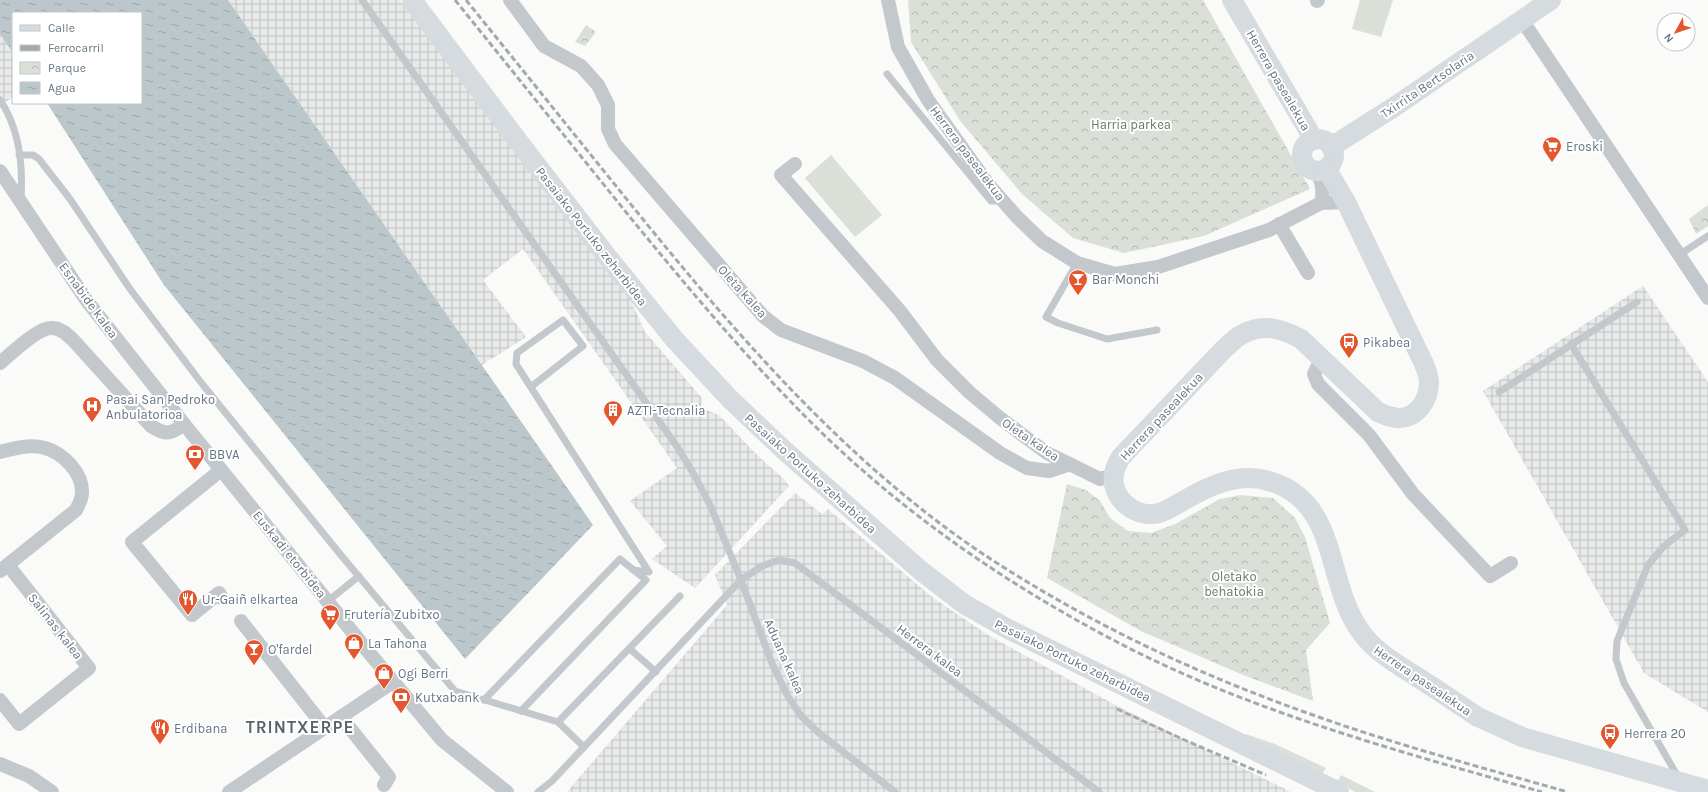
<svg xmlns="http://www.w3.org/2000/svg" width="1708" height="792" font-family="Karla,sans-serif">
  <defs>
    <pattern id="industrial-grid" width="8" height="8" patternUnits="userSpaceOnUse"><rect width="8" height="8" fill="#e8e9e9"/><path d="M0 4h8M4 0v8" fill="none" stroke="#c0c1c2"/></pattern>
    <pattern id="park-crowns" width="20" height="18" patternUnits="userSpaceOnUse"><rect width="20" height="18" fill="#dadfd7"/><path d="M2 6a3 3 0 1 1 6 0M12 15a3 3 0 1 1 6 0" fill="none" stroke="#b4b9b4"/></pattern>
    <pattern id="water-ripples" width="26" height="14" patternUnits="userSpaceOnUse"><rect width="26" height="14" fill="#bbc7cb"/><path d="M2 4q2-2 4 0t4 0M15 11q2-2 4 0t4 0" fill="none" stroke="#9ca6aa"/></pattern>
  </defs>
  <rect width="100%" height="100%" fill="#fafaf8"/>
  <g fill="url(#industrial-grid)">
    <polygon points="228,0 400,0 630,299 645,332 702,398 701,408 719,415 756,454 785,480 789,486 695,588 652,559 667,546 630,501 677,468 523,249 483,280 526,337 482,365"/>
    <polygon points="0,34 13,53 13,97 0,106"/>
    <polygon points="1643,286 1708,382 1708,712 1644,673 1483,391"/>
    <polygon points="795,493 822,514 828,509 932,597 988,635 1117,706 1291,792 567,792 727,605 715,575"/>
  </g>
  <g fill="#dadfd7">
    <polygon points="1360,0 1393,0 1381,37 1352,29"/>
    <polygon points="831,155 882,215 855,237 805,178"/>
    <polygon points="1246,734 1275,744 1326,768 1322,774 1245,736"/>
    <polygon points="1341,775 1375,792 1355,792 1337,782"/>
  </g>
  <g fill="url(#park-crowns)">
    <polygon points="908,0 1203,0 1310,189 1204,236 1124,253 1073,238 1022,194 961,122 911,42"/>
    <polygon points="586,25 596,32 585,46 575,42"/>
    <polygon points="1708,205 1708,226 1696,234 1689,219"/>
    <polygon points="1067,484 1086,490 1100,501 1110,518 1128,531 1151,533 1175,524 1220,499 1241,495 1273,498 1295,518 1305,537 1330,623 1306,650 1313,701 1243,675 1141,631 1047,578"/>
  </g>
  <polygon fill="url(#water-ripples)" points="0,0 228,0 593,525 465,659 164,285 47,103 141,103 141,13 13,13 13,53 0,34"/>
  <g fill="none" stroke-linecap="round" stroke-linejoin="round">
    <g stroke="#c3c8cc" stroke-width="7">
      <polyline points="362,0 678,448 696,478 711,507 741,580 584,747 552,781 538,792"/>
      <polyline points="887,74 991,201 1003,201"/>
      <path d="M 0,100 C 19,128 23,166 21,198"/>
      <polyline points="19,155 33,155 39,159 70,199 130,289 203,385 340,554 455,691 558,722 584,747"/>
      <polyline points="1679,255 1708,236"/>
      <polyline points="1077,263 1046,317 1058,323 1107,339 1157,330"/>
      <polyline points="1571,344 1685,530 1664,546 1648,565 1617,641 1616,659 1624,683 1678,777"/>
      <polyline points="532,386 583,346 563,320 517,353 516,364 649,572 633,570"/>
      <polyline points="1499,392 1637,302"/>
      <polyline points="328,601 359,576"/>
      <polyline points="630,649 656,672"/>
      <polyline points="484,700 620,559 646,580 521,711"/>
      <polyline points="558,722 680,596"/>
      <polyline points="895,792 819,733 801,716 787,695 771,661 741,580 762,566 779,560 795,563 1099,792"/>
    </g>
    <g stroke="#c3c8cc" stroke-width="14">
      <polyline points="510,0 544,46 581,66 598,85 608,105 608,129 615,144 763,316 781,330 863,361 895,378 1000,453 1027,468 1049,471 1070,464"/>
      <polyline points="888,0 898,47 928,100 988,184 1017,217 1042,241 1077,263 1115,274 1158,267 1269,230 1321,203 1346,202"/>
      <polyline points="1317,1 1318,0"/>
      <polyline points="1522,20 1708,298"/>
      <polyline points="795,164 781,175 900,311 937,360 969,392 1000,418 1047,453 1100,479 1114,475"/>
      <polyline points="0,171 87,301 184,424 371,655 442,740 507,792"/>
      <path d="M 1316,171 C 1322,182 1324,190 1321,203"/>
      <polyline points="1279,224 1308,273"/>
      <polyline points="1322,358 1314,374 1318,384 1369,435 1413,494 1490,576 1511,563"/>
      <path d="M 0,363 C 11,354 37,328 51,328 C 60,327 68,335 74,341 L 151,426 C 165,435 170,435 184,424"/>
      <path d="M 0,452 C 15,448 30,444 45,448 C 63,453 83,473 82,493 C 82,499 79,504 76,510 L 0,571"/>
      <polyline points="221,470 132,542 192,615 219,593 222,598"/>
      <polyline points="241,621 325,728"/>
      <polyline points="0,700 19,724 89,668 8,565"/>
      <polyline points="341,717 389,777 384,785"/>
      <polyline points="0,764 29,776 52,792"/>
      <polyline points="229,792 393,682"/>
    </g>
    <g stroke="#d6dbdf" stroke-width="20">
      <polyline points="412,0 518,141 606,255 675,340 730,399 785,451 920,570 964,604 1008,629 1339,792"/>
      <polyline points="1232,0 1314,140"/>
      <circle cx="1318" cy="155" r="16"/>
      <polyline points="1331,147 1394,107 1551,0"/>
      <path d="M 1326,168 L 1346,202 L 1424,364 C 1426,369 1429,376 1429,382 C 1429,400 1417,419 1397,418 C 1390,417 1384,415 1378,412 L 1301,339 C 1281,328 1262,323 1241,335 C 1235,338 1229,345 1224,349 L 1121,457 C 1118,462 1115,467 1114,474 C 1110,498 1135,519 1159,513 C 1167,511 1175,505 1183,501 C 1210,485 1240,471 1272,482 C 1340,504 1325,584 1361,632 C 1375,652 1397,664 1417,677 C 1438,690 1458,704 1478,717 L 1522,737 L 1708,790"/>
    </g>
    <g stroke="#a2aab0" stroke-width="3" stroke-dasharray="6 3" stroke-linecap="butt">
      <path d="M 455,0 C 515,74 574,148 634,222 C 694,295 755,368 823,434 C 910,518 1010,586 1117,642 C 1251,712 1398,751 1542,792"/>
      <path d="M 466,0 C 522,69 577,138 633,207 C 736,334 844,460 980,552 C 1084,621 1196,674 1313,715 C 1397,745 1483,768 1568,792"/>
      <polyline points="1117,709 1189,742 1266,775"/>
    </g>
  </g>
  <defs>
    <symbol id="supermarket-pin" viewBox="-11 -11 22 30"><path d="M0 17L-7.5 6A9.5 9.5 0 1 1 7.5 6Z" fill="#e4572e" stroke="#fff"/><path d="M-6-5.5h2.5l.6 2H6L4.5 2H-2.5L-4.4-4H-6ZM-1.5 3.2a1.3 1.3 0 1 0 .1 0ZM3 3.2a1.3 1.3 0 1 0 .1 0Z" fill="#fff"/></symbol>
    <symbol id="bar-pin" viewBox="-11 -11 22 30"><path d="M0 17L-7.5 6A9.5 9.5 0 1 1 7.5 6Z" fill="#e4572e" stroke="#fff"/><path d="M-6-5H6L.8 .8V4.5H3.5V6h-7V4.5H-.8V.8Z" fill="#fff"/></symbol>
    <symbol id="bus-pin" viewBox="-11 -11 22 30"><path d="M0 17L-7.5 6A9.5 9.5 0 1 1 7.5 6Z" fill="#e4572e" stroke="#fff"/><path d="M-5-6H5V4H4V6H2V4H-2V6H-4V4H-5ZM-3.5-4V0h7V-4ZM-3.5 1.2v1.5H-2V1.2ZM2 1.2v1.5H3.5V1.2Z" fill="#fff"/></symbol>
    <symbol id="hospital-pin" viewBox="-11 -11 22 30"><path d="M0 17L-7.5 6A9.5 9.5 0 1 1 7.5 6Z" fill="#e4572e" stroke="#fff"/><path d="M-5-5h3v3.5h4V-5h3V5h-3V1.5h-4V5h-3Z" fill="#fff"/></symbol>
    <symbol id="building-pin" viewBox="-11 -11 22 30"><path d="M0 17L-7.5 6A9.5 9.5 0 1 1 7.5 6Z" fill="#e4572e" stroke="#fff"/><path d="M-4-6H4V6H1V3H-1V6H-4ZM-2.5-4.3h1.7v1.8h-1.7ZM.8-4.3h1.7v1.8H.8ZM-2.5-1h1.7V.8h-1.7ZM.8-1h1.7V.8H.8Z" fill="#fff"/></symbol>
    <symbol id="bank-pin" viewBox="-11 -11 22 30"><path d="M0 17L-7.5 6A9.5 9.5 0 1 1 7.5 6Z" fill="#e4572e" stroke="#fff"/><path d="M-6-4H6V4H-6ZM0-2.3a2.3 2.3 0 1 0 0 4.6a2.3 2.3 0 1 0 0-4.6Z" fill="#fff"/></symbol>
    <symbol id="restaurant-pin" viewBox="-11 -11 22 30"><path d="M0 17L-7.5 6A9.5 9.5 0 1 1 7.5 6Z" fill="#e4572e" stroke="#fff"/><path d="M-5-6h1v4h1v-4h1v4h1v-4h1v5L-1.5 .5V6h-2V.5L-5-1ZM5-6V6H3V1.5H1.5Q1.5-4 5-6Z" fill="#fff"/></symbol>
    <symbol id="shop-pin" viewBox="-11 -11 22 30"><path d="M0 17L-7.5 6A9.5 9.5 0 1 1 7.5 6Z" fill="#e4572e" stroke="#fff"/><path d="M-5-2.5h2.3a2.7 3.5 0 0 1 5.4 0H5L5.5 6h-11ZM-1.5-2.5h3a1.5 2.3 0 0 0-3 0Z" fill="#fff"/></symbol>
  </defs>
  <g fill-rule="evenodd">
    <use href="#supermarket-pin" x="1541" y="135" width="22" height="30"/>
    <use href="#bar-pin" x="1067" y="268" width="22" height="30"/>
    <use href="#bus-pin" x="1338" y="331" width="22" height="30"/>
    <use href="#hospital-pin" x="81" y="395" width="22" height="30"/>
    <use href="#building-pin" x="602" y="399" width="22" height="30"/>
    <use href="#bank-pin" x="184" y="443" width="22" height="30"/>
    <use href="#restaurant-pin" x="177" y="588" width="22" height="30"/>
    <use href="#supermarket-pin" x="319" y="603" width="22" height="30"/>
    <use href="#shop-pin" x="343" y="632" width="22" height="30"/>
    <use href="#bar-pin" x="243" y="638" width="22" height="30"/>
    <use href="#shop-pin" x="373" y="662" width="22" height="30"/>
    <use href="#bank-pin" x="390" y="686" width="22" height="30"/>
    <use href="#restaurant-pin" x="149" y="717" width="22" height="30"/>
    <use href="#bus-pin" x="1599" y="722" width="22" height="30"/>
  </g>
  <g text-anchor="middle" stroke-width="4" stroke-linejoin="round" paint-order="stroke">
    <g font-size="13" fill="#657683" stroke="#fff">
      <text transform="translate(1279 80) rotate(60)" y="5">Herrera pasealekua</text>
      <text transform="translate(1427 84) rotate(-34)" y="5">Txirrita Bertsolaria</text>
      <text transform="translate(968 153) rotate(53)" y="5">Herrera pasealekua</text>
      <text transform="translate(592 236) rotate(52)" y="5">Pasaiako Portuko zeharbidea</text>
      <text transform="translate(743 291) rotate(48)" y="5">Oleta kalea</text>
      <text transform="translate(89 300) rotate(54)" y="5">Esnabide kalea</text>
      <text transform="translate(1161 416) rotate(-47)" y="5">Herrera pasealekua</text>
      <text transform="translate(1031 439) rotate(34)" y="5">Oleta kalea</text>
      <text transform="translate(811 473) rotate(42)" y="5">Pasaiako Portuko zeharbidea</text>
      <text transform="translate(290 554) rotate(51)" y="5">Euskadi etorbidea</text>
      <text transform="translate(56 626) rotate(52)" y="5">Salinas kalea</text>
      <text transform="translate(930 650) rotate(37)" y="5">Herrera kalea</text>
      <text transform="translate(785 656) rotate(66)" y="5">Aduana kalea</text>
      <text transform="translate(1073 660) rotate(26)" y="5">Pasaiako Portuko zeharbidea</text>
      <text transform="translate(1423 680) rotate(34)" y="5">Herrera pasealekua</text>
    </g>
    <g font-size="13" fill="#687a64" stroke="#fff">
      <text x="1131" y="129">Harria parkea</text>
      <text x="1234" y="581">Oletako<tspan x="1234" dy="15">behatokia</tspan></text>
    </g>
    <g font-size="13" fill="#657683" stroke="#fff" text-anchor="start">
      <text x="1566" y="151">Eroski</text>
      <text x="1092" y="284">Bar Monchi</text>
      <text x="1363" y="347">Pikabea</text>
      <text x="106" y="404">Pasai San Pedroko<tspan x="106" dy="15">Anbulatorioa</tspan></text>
      <text x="627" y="415">AZTI-Tecnalia</text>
      <text x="209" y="459">BBVA</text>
      <text x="202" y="604">Ur-Gaiñ elkartea</text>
      <text x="344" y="619">Frutería Zubitxo</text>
      <text x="368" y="648">La Tahona</text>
      <text x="268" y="654">O'fardel</text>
      <text x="398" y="678">Ogi Berri</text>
      <text x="415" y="702">Kutxabank</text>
      <text x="174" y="733">Erdibana</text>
      <text x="1624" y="738">Herrera 20</text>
    </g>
    <g font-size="17" font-weight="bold" letter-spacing="1" fill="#57646e" stroke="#fff">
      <text x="300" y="733">TRINTXERPE</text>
    </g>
  </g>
  <rect x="12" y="12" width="130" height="92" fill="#ffffff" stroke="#c1c8cd"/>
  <rect x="20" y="25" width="20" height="6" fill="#d6dbdf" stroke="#c1c8cd"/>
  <text x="48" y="32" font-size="12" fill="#657683">Calle</text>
  <rect x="20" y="45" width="20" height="6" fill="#a2aab0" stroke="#c1c8cd"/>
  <text x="48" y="52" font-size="12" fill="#657683">Ferrocarril</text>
  <rect x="20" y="62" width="20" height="12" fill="url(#park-crowns)" stroke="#c1c8cd"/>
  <text x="48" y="72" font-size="12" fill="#657683">Parque</text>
  <rect x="20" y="82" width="20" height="12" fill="url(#water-ripples)" stroke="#c1c8cd"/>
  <text x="48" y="92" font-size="12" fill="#657683">Agua</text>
  <g transform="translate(1676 32) rotate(230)"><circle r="19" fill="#ffffff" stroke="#c1c8cd"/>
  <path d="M0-3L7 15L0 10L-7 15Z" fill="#e4572e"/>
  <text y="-6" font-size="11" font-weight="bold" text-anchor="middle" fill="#657683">N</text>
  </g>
</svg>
